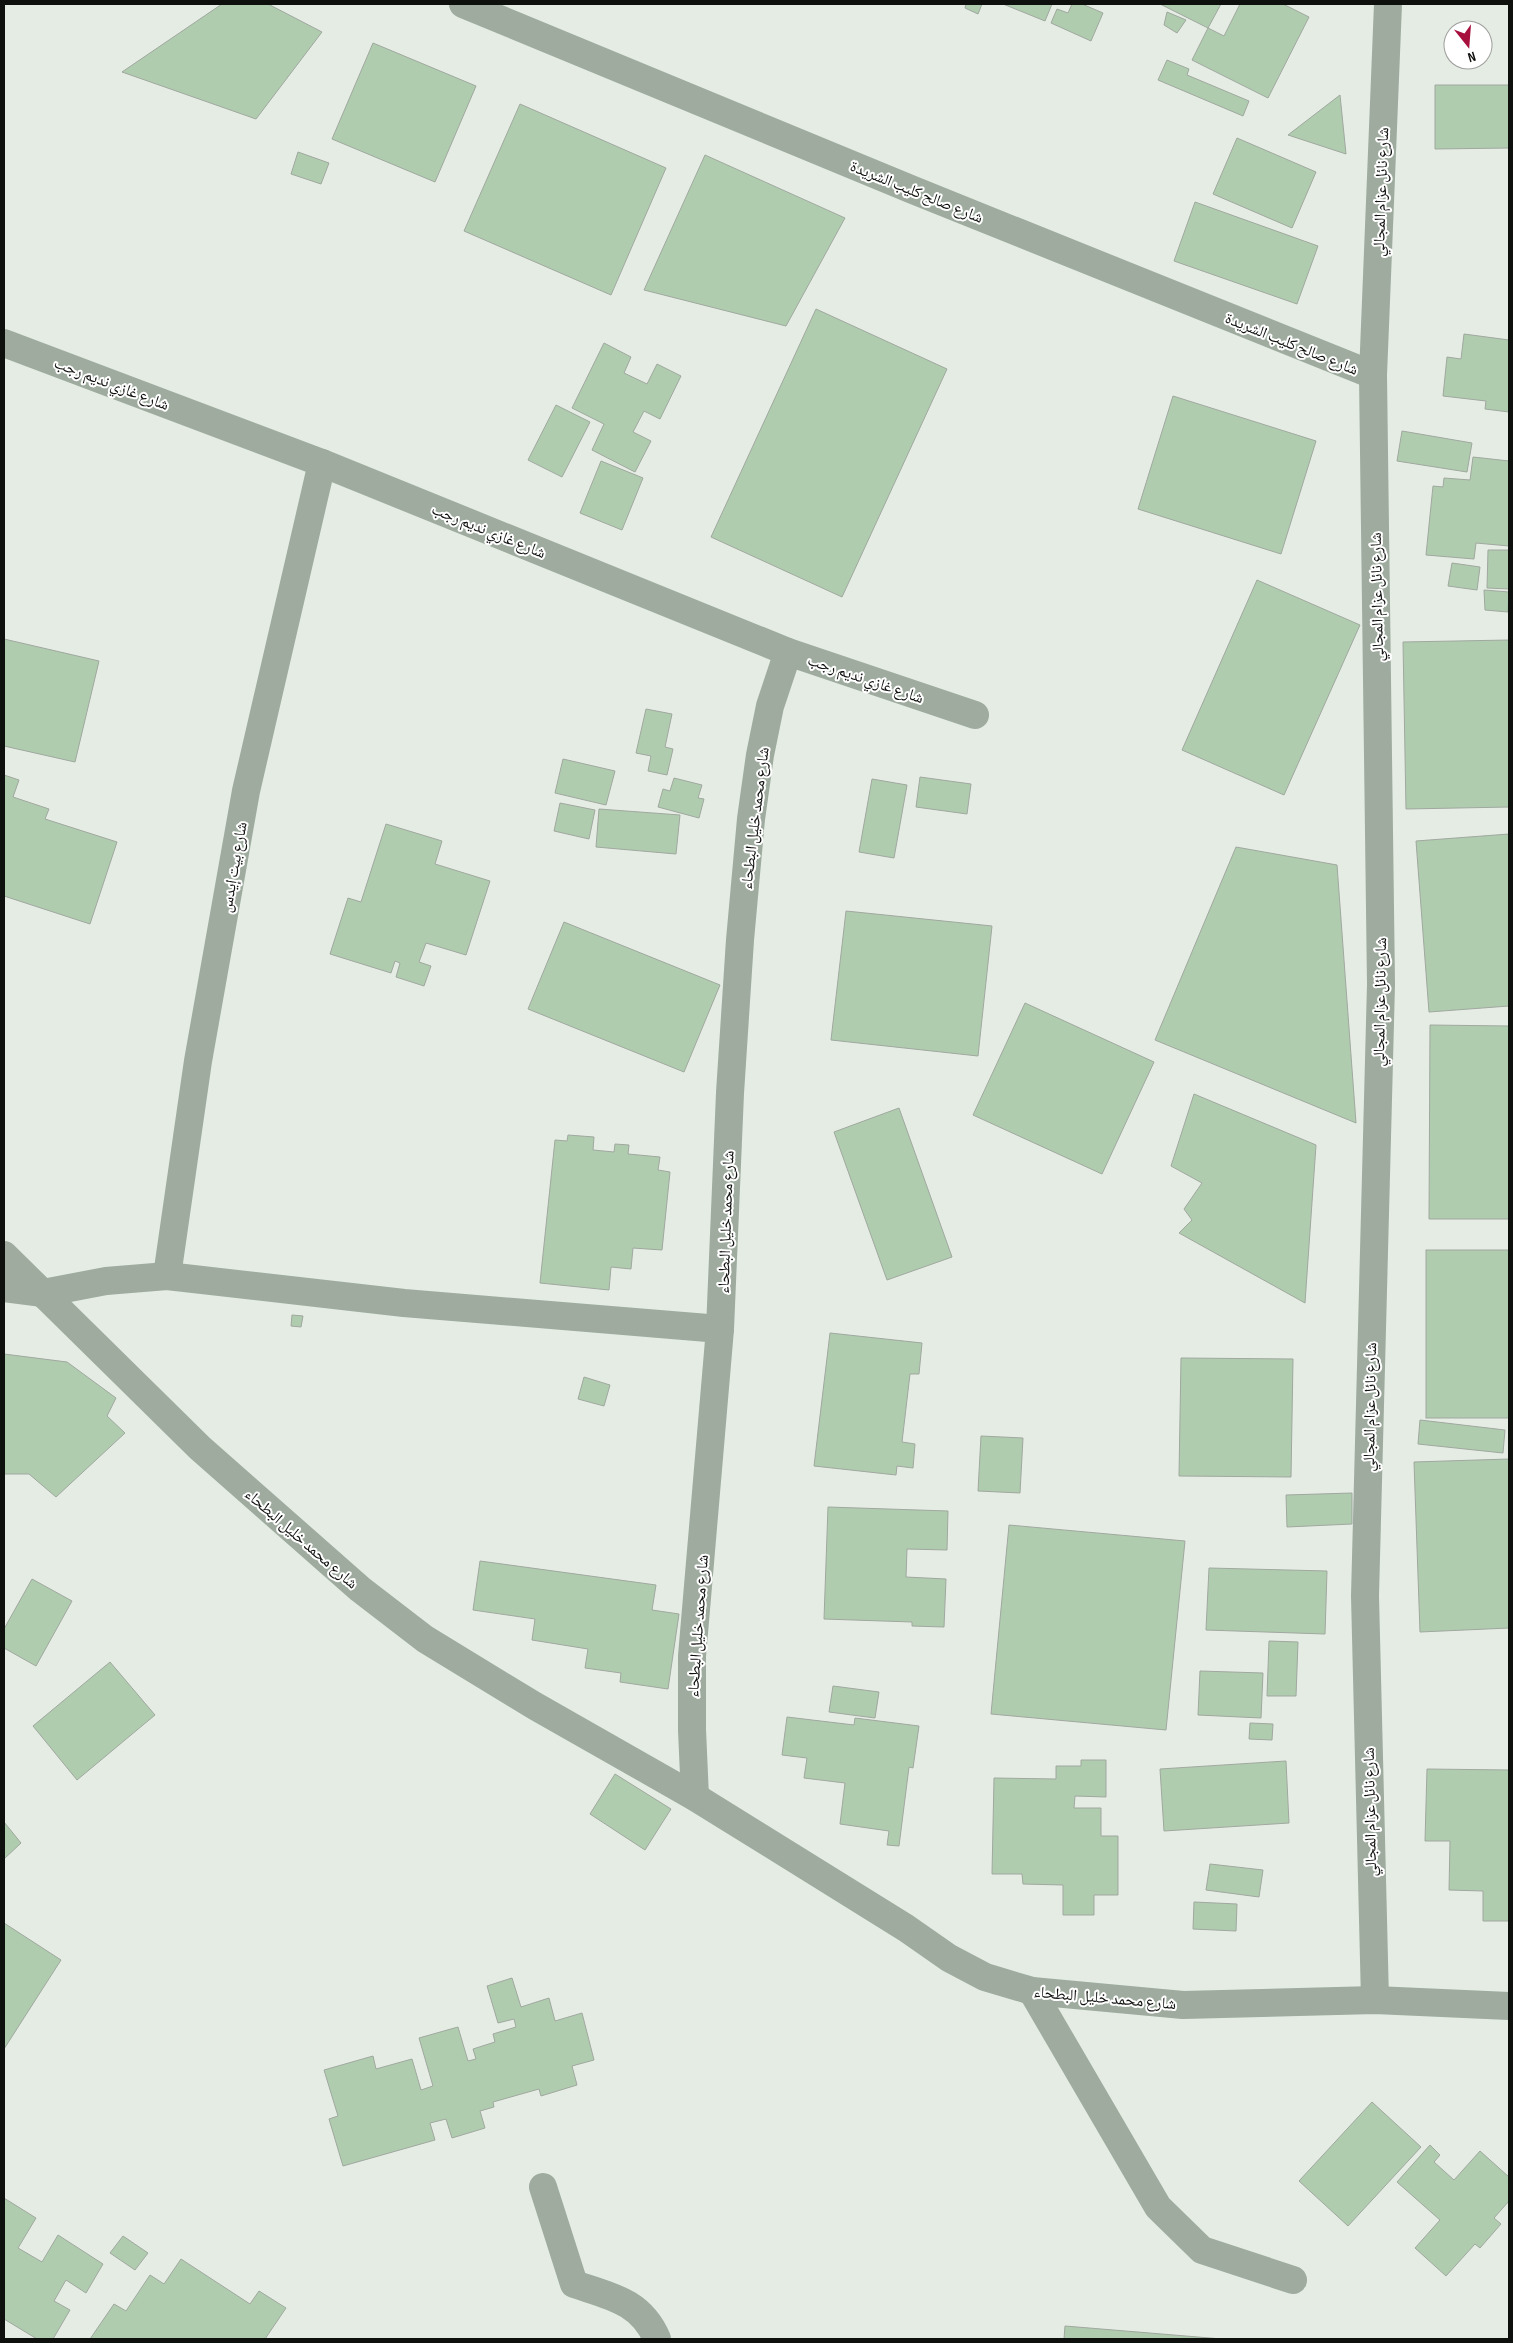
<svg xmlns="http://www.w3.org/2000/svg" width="1513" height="2343" font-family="'Sofia Sans Condensed','Noto Naskh Arabic',sans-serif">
  <rect width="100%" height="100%" fill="#e4ece3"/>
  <g fill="#b0ccaf" stroke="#a0a89f">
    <polygon points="222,4 268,4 322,32 256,119 122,72"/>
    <polygon points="966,4 982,4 978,14 965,8"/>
    <polygon points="1003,4 1052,4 1045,21"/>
    <polygon points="1072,4 1082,4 1103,13 1091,41 1051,23 1057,9 1068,13"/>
    <polygon points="1160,4 1221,4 1208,28"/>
    <polygon points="1240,4 1283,4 1309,17 1268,98 1192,60 1208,28 1224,36"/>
    <polygon points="1167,12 1186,20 1177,33 1164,25"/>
    <polygon points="373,43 476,86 435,182 332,139"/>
    <polygon points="1167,60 1189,69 1187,75 1249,101 1243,116 1158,80"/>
    <polygon points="1435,85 1509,85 1509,148 1435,149"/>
    <polygon points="1340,95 1346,154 1288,135"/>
    <polygon points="520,104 666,168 611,295 464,231"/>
    <polygon points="1237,138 1316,172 1292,228 1213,194"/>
    <polygon points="298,152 329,163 321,184 291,174"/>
    <polygon points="705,155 845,218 786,326 644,290"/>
    <polygon points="1195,202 1318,246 1297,304 1174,261"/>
    <polygon points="816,309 947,369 842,597 711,537"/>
    <polygon points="1464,334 1509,340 1509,412 1485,409 1486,401 1443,396 1447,357 1461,359"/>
    <polygon points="604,343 631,357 624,373 647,384 657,364 681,376 660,419 644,411 633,432 651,441 635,472 592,450 604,424 572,408"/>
    <polygon points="1173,396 1316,441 1281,554 1138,509"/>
    <polygon points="556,405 590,422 562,477 528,460"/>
    <polygon points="1402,431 1472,443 1467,472 1397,461"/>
    <polygon points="1473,457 1509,461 1509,546 1476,543 1474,559 1426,555 1433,486 1443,487 1444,478 1470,480"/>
    <polygon points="601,461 643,478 622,530 580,513"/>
    <polygon points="1488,550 1509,550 1509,589 1487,588"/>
    <polygon points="1452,563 1480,567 1477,590 1448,586"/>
    <polygon points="1257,580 1360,625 1284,795 1182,750"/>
    <polygon points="1484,590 1509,592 1508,612 1485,610"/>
    <polygon points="4,639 99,661 75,762 4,746"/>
    <polygon points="1509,640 1509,807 1406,809 1403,642"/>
    <polygon points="646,709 672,714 665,747 673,749 667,775 648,771 651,756 636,753"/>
    <polygon points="563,759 615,771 606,805 555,793"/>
    <polygon points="4,775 19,780 13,797 49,809 45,819 117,842 90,924 4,896"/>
    <polygon points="920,777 971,784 967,814 916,807"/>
    <polygon points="674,778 702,785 698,798 704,799 699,818 658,807 663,789 670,791"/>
    <polygon points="872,779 907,785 894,858 859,852"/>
    <polygon points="560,803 595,810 589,839 554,831"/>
    <polygon points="599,809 680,815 676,854 596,847"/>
    <polygon points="386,824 442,841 435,864 490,881 466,955 426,943 419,962 431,966 424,986 396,977 400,963 395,961 391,973 330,954 348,898 361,902"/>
    <polygon points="1509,834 1509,1006 1429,1012 1416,841"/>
    <polygon points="1236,847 1337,865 1356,1123 1155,1040"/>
    <polygon points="846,911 992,926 978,1056 831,1040"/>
    <polygon points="564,922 720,985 684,1072 528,1009"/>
    <polygon points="1025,1003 1154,1062 1102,1174 973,1115"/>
    <polygon points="1430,1025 1509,1026 1509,1219 1429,1219"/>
    <polygon points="1194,1094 1316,1145 1305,1303 1179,1233 1192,1220 1184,1209 1202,1183 1171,1166"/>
    <polygon points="899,1108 952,1257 887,1280 834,1132"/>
    <polygon points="568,1135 594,1137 593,1150 614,1152 615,1144 629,1145 628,1154 660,1157 658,1170 670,1172 662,1250 633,1248 631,1269 611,1267 609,1290 540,1283 555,1140 567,1141"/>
    <rect x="1426" y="1250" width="83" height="168"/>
    <polygon points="292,1315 303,1316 301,1327 291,1326"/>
    <polygon points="830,1333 922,1343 919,1374 910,1374 902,1442 915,1444 913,1468 897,1466 896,1475 814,1466"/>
    <polygon points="4,1354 67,1362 116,1398 107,1416 125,1433 56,1497 29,1474 4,1474"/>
    <polygon points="1181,1358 1293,1359 1291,1477 1179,1476"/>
    <polygon points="584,1377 610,1385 604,1406 578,1399"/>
    <polygon points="1420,1420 1505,1430 1503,1453 1418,1444"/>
    <polygon points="981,1436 1023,1438 1020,1493 978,1491"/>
    <polygon points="1509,1459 1509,1628 1420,1632 1414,1462"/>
    <polygon points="1352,1493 1352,1524 1287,1527 1286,1495"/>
    <polygon points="828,1507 948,1511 947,1550 907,1549 906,1577 946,1579 944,1627 912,1626 912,1622 824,1619"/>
    <polygon points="1009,1525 1185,1541 1166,1730 991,1714"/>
    <polygon points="480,1561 656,1585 652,1610 679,1614 668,1689 620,1682 621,1673 585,1668 588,1649 532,1640 535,1619 473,1610"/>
    <polygon points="1209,1568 1327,1571 1325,1634 1206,1630"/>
    <polygon points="32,1579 72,1601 36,1666 4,1648 4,1629"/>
    <polygon points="1269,1641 1298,1642 1296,1696 1267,1696"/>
    <polygon points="110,1662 155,1715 77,1780 33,1726"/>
    <polygon points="1200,1671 1263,1673 1261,1718 1198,1715"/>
    <polygon points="833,1686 879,1692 875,1718 829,1712"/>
    <polygon points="787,1717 854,1725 855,1718 919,1726 913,1768 909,1767 899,1846 887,1845 889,1831 840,1824 845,1783 804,1778 807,1758 782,1755"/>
    <polygon points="1250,1723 1273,1724 1272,1740 1249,1739"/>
    <polygon points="1081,1760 1106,1760 1106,1797 1075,1796 1074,1808 1101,1808 1101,1836 1118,1836 1118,1895 1094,1895 1094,1915 1063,1915 1063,1885 1023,1884 1022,1874 992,1874 994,1778 1056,1779 1056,1766 1081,1766"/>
    <polygon points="1286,1761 1289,1823 1164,1831 1160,1769"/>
    <polygon points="1427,1769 1509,1770 1509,1921 1483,1921 1483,1891 1449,1890 1450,1841 1425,1841"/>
    <polygon points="615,1774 671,1809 645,1850 590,1814"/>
    <polygon points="4,1822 21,1843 4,1859"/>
    <polygon points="1210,1864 1263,1870 1259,1897 1206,1890"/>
    <polygon points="1194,1902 1237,1904 1236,1931 1193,1929"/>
    <polygon points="4,1923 61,1960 4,2049"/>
    <polygon points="512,1978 521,2007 549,1998 555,2021 582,2013 594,2060 572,2066 577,2085 541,2096 539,2089 493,2102 494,2107 480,2111 485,2128 452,2138 446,2119 430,2123 435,2140 343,2166 329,2119 338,2116 324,2070 373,2056 376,2069 412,2059 421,2090 433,2086 419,2038 458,2027 468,2061 476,2059 473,2049 495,2042 493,2034 516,2027 514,2019 498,2023 487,1986"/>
    <polygon points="1372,2102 1421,2147 1348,2226 1299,2181"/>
    <polygon points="1430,2145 1440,2155 1434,2162 1454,2180 1480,2151 1509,2177 1509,2201 1494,2218 1501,2224 1480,2248 1475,2244 1446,2276 1415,2248 1440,2220 1397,2182"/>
    <polygon points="4,2198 36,2218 18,2248 42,2262 58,2235 103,2264 86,2293 66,2280 54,2301 70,2310 53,2339 37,2339 4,2319"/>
    <polygon points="123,2236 148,2253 135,2270 110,2253"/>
    <polygon points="181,2259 250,2304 259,2291 286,2308 265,2339 90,2339 114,2304 126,2311 150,2275 164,2284"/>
    <polygon points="1065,2326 1222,2339 1064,2339"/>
  </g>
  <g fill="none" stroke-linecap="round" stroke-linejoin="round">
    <g stroke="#9eab9e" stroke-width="28">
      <polyline points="463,4 913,190 1373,375"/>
      <polyline points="4,343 322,463 788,652 975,715"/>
      <polyline points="4,1255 200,1448 360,1589 425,1639 535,1706 695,1797 906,1928 949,1958 985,1977 1032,1991 1183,2005 1375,2000 1509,2006"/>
      <polyline points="167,1276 198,1061 246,791 322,463"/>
      <polyline points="4,1288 43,1293 106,1281 167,1276 404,1303 720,1329"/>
      <polyline points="695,1797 692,1730 692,1656 720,1329 730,1093 740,940 751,819 760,755 770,706 788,652"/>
      <polyline points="1032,1991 1158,2207 1202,2250 1293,2280"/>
      <polyline points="1375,2000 1365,1596 1381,984 1373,375 1388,4"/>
      <path d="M 543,2187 L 574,2284 C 610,2296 641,2301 657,2339"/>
    </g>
  </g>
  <g text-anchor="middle" stroke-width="4" stroke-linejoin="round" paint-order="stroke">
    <g font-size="16" fill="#0e100d" stroke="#fff">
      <text transform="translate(917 191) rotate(22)" y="6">شارع صالح كليب الشريدة</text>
      <text transform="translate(1380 192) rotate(-88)" y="6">شارع نائل عزام المجالي</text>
      <text transform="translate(1292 343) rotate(22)" y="6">شارع صالح كليب الشريدة</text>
      <text transform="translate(112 383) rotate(21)" y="6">شارع غازي نديم رجب</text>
      <text transform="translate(489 530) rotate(22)" y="6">شارع غازي نديم رجب</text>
      <text transform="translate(1376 597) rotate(-91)" y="6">شارع نائل عزام المجالي</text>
      <text transform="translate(866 678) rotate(19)" y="6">شارع غازي نديم رجب</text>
      <text transform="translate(754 818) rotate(-83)" y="6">شارع محمد خليل البطحاء</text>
      <text transform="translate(233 867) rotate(-80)" y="6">شارع بيت إيدس</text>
      <text transform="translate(1379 1002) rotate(-89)" y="6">شارع نائل عزام المجالي</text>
      <text transform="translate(725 1222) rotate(-88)" y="6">شارع محمد خليل البطحاء</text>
      <text transform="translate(1369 1407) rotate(-89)" y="6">شارع نائل عزام المجالي</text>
      <text transform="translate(302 1538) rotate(41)" y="6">شارع محمد خليل البطحاء</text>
      <text transform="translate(697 1626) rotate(-86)" y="6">شارع محمد خليل البطحاء</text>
      <text transform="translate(1369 1812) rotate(-91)" y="6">شارع نائل عزام المجالي</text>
      <text transform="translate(1105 1997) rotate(5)" y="6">شارع محمد خليل البطحاء</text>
    </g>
  </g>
  <rect width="1513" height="2343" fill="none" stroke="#0e100d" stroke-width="10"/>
  <g transform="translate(1468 45) rotate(163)"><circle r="24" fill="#ffffff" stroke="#9f9f9e"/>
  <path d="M0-4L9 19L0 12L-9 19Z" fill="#a70f3d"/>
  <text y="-8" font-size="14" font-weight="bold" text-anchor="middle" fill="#0e100d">N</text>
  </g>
</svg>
